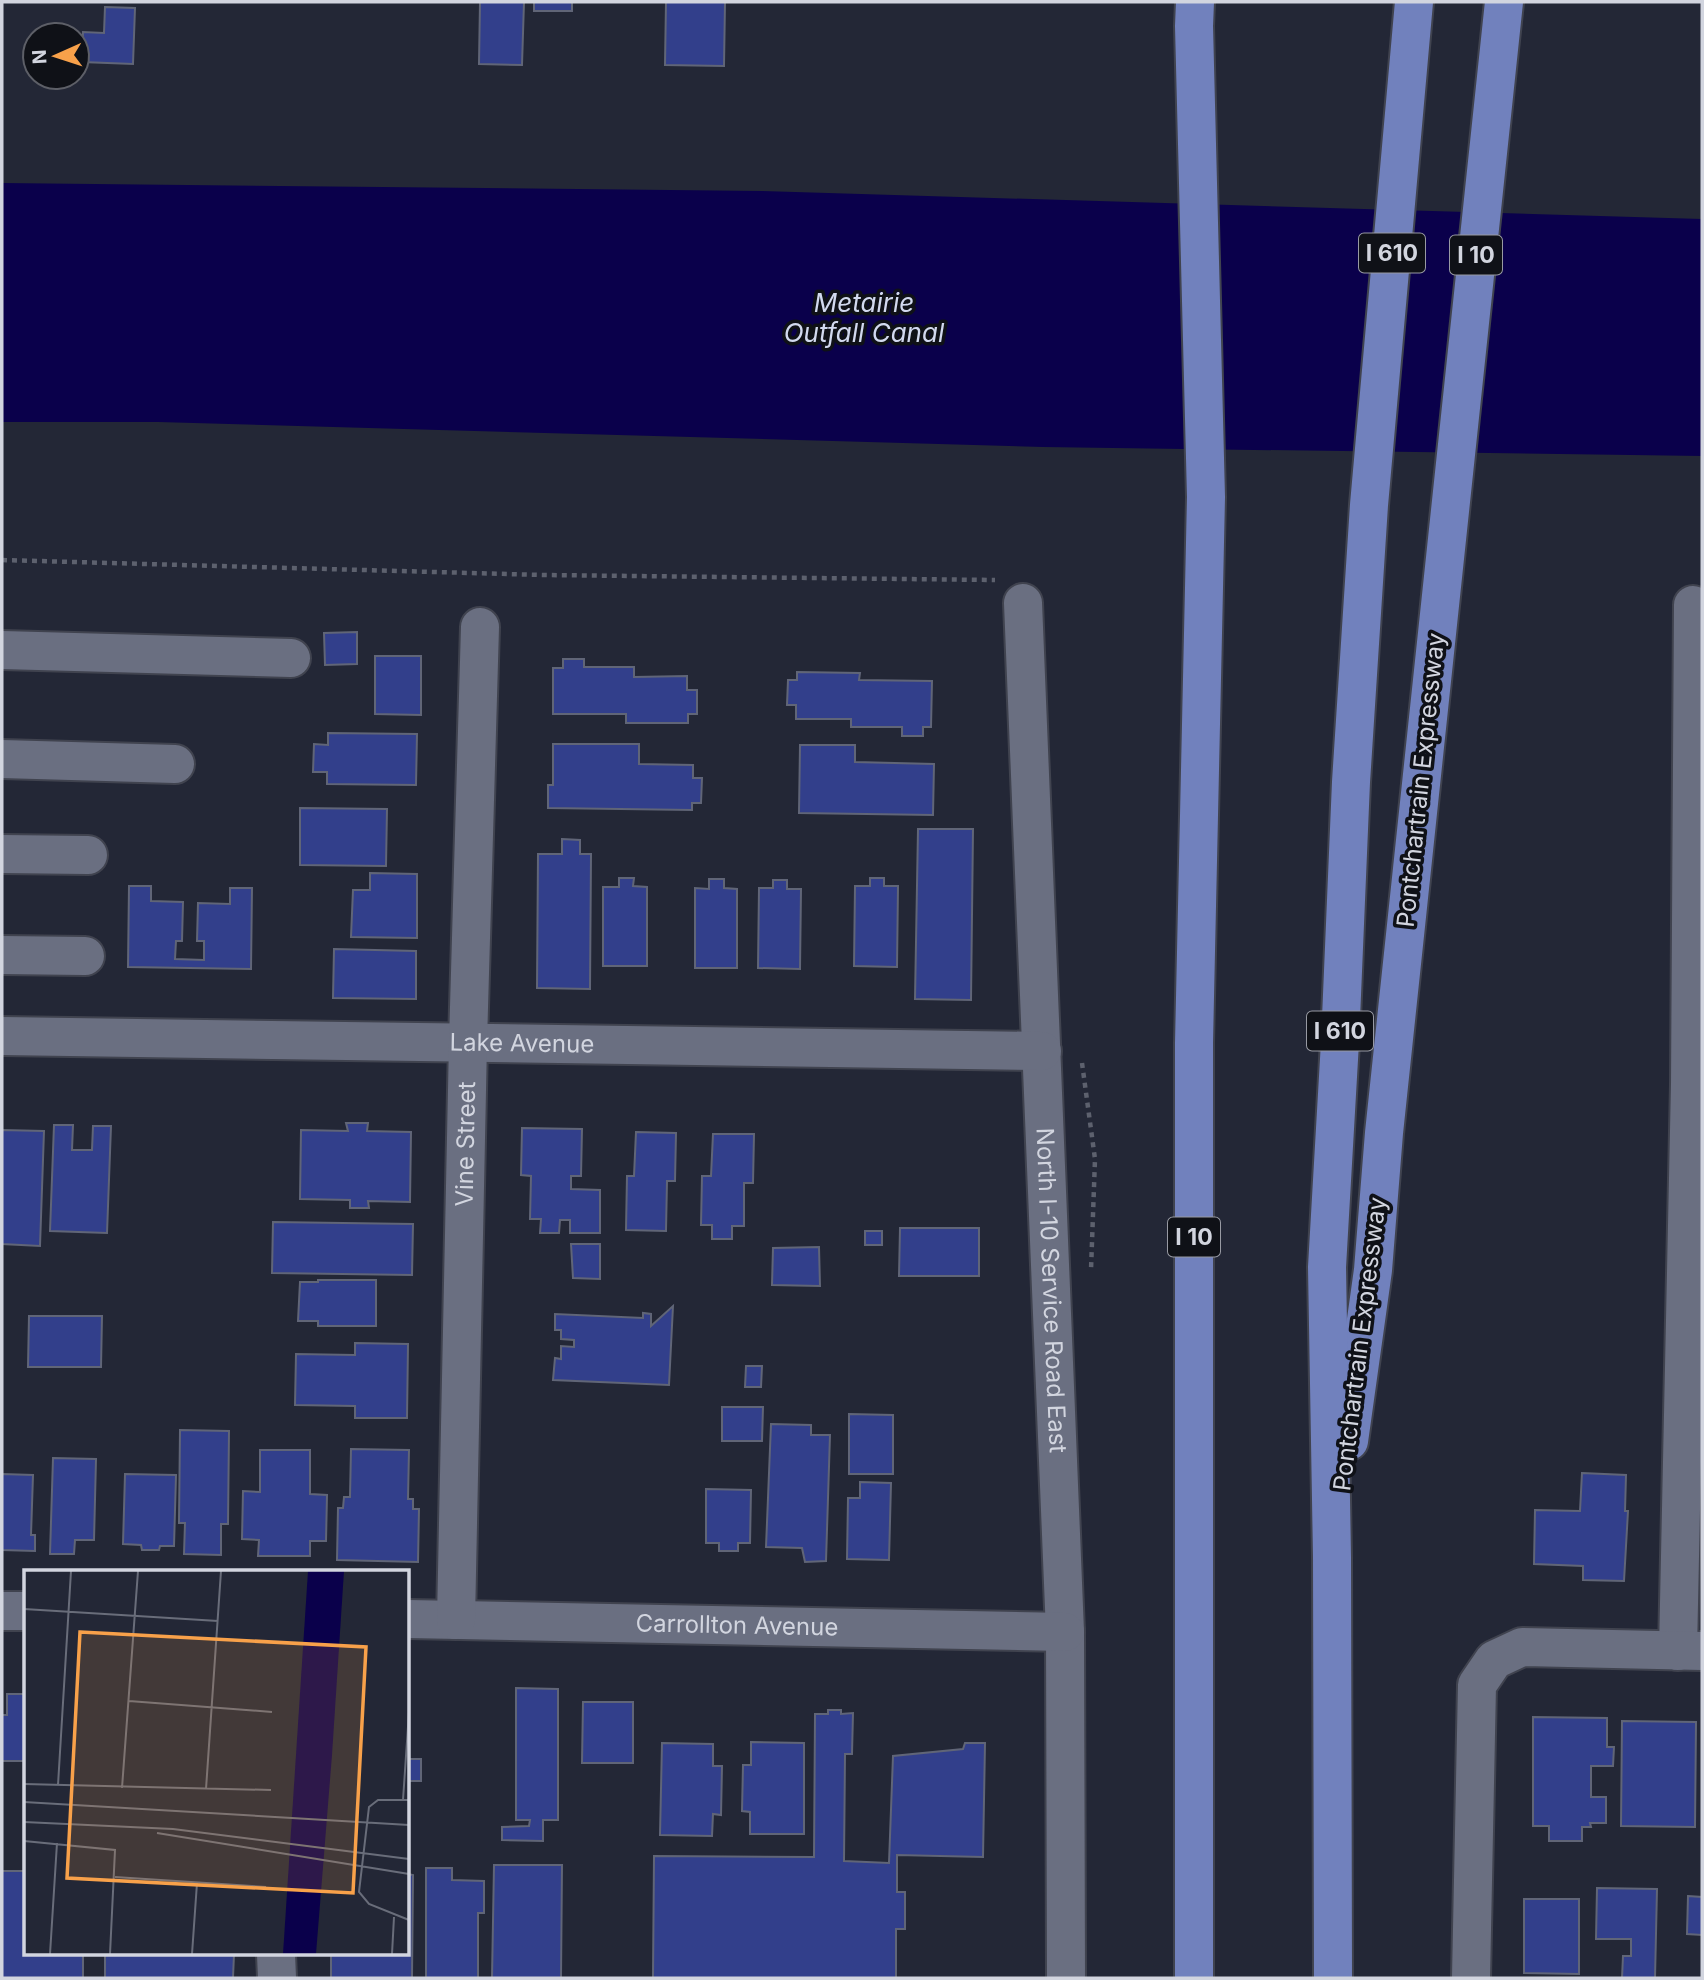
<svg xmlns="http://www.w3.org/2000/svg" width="1704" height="1980" font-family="Inter,sans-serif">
  <rect width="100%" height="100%" fill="#232736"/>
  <polygon fill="#0a004b" points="2,183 762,191 1702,219 1702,456 1043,447 158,422 2,422"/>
  <g fill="#323f8b" stroke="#606577" stroke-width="2">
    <polygon points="480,2 524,2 522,65 479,64"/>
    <rect x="534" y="2" width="38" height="9"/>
    <polygon points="666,2 725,2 724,66 665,65"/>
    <polygon points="105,7 135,8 133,64 82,62 83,32 104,33"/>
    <polygon points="357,632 357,664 325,665 324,633"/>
    <polygon points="375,656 421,656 421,715 375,714"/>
    <polygon points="563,659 584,659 584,667 634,667 634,677 687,676 687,690 697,690 697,714 688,714 688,723 626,723 626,714 553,714 553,668 563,668"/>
    <polygon points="797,672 860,673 859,680 932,681 931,727 923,727 923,736 902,736 902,727 851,727 851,719 796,719 796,705 787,705 788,680 797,680"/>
    <polygon points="328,733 417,734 416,785 327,784 327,772 313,772 314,744 328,745"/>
    <polygon points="553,744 639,744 639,764 693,765 693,778 702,778 701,803 692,803 692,810 548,808 548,785 553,785"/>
    <polygon points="800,745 855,745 855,762 934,764 933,815 799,813"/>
    <polygon points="300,808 387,809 386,866 300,865"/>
    <polygon points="918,829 973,829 971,1000 915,999"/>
    <polygon points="562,839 580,840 580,854 591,854 590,989 537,988 538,854 562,854"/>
    <polygon points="370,873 417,874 417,938 351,937 353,890 370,890"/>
    <polygon points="619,878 634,878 633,886 647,887 647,966 603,966 603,887 619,887"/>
    <polygon points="870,878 884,878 884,886 898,886 897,967 854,966 855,886 870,886"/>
    <polygon points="709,879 724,879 724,888 737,889 737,968 695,968 695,888 709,889"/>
    <polygon points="773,880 787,880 787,889 801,889 800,969 758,968 759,888 773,888"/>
    <polygon points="129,886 151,886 151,901 183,902 182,941 176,941 175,959 204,960 204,941 197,941 198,903 230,904 230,888 252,888 251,969 128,967"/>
    <polygon points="334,949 416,951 416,999 333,998"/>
    <polygon points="346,1123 368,1123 367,1131 411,1132 410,1202 368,1201 369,1208 350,1208 350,1200 300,1199 301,1130 348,1131"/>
    <polygon points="54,1125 73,1125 72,1150 92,1150 93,1126 111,1126 107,1233 50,1231"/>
    <polygon points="522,1128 582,1129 581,1176 571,1176 571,1189 600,1190 600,1233 570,1233 570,1220 560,1220 559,1233 540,1233 541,1219 530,1219 531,1176 521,1175"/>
    <polygon points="2,1130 44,1131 40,1246 2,1244"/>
    <polygon points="636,1132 676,1133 675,1181 667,1181 666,1231 626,1230 627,1176 634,1176"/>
    <polygon points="713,1134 754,1134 753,1183 744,1183 744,1226 732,1226 732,1239 712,1239 712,1225 701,1225 702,1176 711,1176"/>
    <polygon points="273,1222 413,1224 412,1275 272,1273"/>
    <polygon points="900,1228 979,1228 979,1276 899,1276"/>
    <rect x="865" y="1231" width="17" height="14"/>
    <polygon points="571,1244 600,1244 600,1279 573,1278"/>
    <polygon points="819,1247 820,1286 772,1285 773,1248"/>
    <polygon points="318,1280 376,1280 376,1326 318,1326 318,1321 298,1321 300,1282 318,1282"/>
    <polygon points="673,1306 669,1385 553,1380 555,1358 561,1359 561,1346 574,1347 574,1340 561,1339 561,1330 555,1330 555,1314 643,1318 643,1313 651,1314 651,1326"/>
    <polygon points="29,1316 102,1316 101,1367 28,1367"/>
    <polygon points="355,1343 408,1344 407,1418 355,1418 355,1406 295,1405 296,1354 355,1355"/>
    <polygon points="746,1366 762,1366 761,1387 745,1387"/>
    <polygon points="722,1407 763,1407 762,1441 722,1441"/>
    <polygon points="849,1414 893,1415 893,1474 849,1474"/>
    <polygon points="771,1424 811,1425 811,1435 830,1435 826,1561 805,1562 802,1548 766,1547"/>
    <polygon points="180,1430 229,1431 228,1524 221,1524 221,1555 184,1554 185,1523 179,1523"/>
    <polygon points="351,1449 409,1450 408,1499 413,1499 413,1509 419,1509 418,1562 337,1560 338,1508 343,1508 344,1497 350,1497"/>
    <polygon points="260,1450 310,1450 310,1494 327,1495 326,1541 310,1541 310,1556 258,1556 259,1540 242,1539 243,1491 260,1492"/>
    <polygon points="53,1458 96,1459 94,1540 75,1540 74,1554 50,1554"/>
    <polygon points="1582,1473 1626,1475 1625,1511 1628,1511 1624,1581 1583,1580 1583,1566 1534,1564 1535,1510 1580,1511"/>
    <polygon points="2,1474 33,1475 31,1535 35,1535 35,1551 2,1550"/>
    <polygon points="125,1474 176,1475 174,1546 160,1546 159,1550 142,1550 141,1545 123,1544"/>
    <polygon points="860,1482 891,1483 889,1560 847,1559 848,1498 860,1498"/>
    <polygon points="706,1489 751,1490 750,1543 738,1543 738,1551 719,1551 719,1543 706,1543"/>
    <polygon points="516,1688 558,1689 558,1820 543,1820 543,1841 502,1840 502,1827 529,1826 530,1820 516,1820"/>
    <polygon points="7,1694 26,1694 26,1761 2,1761 2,1715 7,1715"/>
    <polygon points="583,1702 633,1702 633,1763 582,1763"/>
    <polygon points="828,1710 841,1710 841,1714 853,1713 852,1754 845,1754 844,1861 889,1863 893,1756 963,1749 965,1743 985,1743 983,1857 897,1855 897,1892 905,1892 905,1929 896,1929 896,1978 653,1978 654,1856 814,1857 815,1714 828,1714"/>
    <polygon points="1533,1717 1607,1718 1607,1747 1614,1747 1613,1766 1591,1766 1591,1797 1606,1797 1606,1823 1590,1823 1591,1827 1582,1827 1582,1841 1549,1841 1549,1826 1533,1826"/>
    <polygon points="1622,1721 1696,1722 1695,1827 1621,1826"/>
    <polygon points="751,1742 804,1743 804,1834 750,1834 750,1812 742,1811 743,1765 751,1765"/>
    <polygon points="662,1743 713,1744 713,1766 722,1766 721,1815 713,1814 712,1836 660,1835"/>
    <rect x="408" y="1759" width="13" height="22"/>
    <polygon points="494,1865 562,1865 561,1978 492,1978"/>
    <polygon points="426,1868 452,1868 452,1880 484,1881 484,1913 478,1913 478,1978 426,1978"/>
    <polygon points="2,1871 26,1871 26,1954 83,1954 83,1978 2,1978"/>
    <polygon points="408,1874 413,1875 412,1978 331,1978 331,1954 408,1954"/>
    <polygon points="1597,1888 1657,1889 1655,1978 1622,1978 1623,1956 1631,1956 1631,1939 1596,1939"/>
    <polygon points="1688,1896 1702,1897 1702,1935 1687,1934"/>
    <polygon points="1524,1899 1579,1899 1579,1974 1524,1973"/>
    <polygon points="105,1954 234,1954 233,1978 105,1978"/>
  </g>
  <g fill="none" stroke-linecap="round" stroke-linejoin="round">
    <defs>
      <g id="minor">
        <path id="s1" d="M 1023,603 L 1065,1632 L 1066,1978"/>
        <polyline points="2,650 291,658"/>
        <polyline points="2,759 175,764"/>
        <polyline points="2,854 88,855"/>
        <polyline points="2,955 85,956"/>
        <path id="s2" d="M 2,1036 L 1042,1051"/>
        <polyline points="2,1611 26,1611"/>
        <path id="s3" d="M 408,1619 L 1065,1632"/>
        <path id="s4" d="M 456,1620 L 468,1042 L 480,627"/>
        <polyline points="1678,1651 1690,1084 1693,605"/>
        <polyline points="276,1954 277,1978"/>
        <polyline points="1471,1978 1477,1685 1494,1660 1522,1647 1702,1651"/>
      </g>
      <g id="highway">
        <polyline points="1349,1441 1373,1270 1384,1133 1504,2"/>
        <polyline points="1194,1978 1194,1043 1206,497 1194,26 1195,2"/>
        <polyline points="1333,1978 1332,1557 1327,1267 1340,1042 1351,782 1369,505 1414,2"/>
      </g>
    </defs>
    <use href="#minor" stroke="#40434f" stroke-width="42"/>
    <use href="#highway" stroke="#40434f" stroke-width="42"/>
    <g stroke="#5d616e" stroke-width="4.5" stroke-dasharray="5 5" stroke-linecap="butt">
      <polyline points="2,560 543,575 995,580"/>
      <polyline points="1082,1063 1095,1159 1091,1270"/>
    </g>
    <use href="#minor" stroke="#6a6f81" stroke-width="38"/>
    <use href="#highway" stroke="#7181bd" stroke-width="38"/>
  </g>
  <g text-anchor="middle" stroke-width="7" stroke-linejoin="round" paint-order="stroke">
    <g fill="#0f1117" stroke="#989aa3" stroke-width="2">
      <rect x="1359" y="233.5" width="66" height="39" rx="5"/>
      <rect x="1450" y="235.5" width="52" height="39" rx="5"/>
      <rect x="1307" y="1011.5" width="66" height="39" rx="5"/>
      <rect x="1168" y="1217.5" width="52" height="39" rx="5"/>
    </g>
    <g font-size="23" font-weight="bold" fill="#d2d5df">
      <text x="1392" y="261">I 610</text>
      <text x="1476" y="263">I 10</text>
      <text x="1340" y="1039">I 610</text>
      <text x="1194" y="1245">I 10</text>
    </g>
    <g font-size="24" fill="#d2d5df" stroke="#0f1117">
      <text transform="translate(1421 780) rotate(-84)" y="8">Pontchartrain Expressway</text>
      <text dy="8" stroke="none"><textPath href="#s2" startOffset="520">Lake Avenue</textPath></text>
      <text dy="8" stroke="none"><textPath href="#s4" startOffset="476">Vine Street</textPath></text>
      <text dy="8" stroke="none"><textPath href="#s1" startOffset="688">North I-10 Service Road East</textPath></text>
      <text transform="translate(1360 1344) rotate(-83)" y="8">Pontchartrain Expressway</text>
      <text dy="8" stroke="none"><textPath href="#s3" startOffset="329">Carrollton Avenue</textPath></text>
    </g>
    <g font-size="26" font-style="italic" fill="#d2d9ef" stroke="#0f1117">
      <text x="864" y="312">Metairie<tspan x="864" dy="30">Outfall Canal</tspan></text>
    </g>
  </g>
  <g transform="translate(24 1570)">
    <rect width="385" height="385" fill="#232736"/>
    <path d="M 284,1 L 320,1 L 308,185 L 292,384 L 259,384 Z" fill="#0a004b"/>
    <path fill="none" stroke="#696d7a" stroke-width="2" d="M 0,39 L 194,51M 105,131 L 248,142M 0,214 L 247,220M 34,215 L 47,1M 98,218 L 114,1M 182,219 L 197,1M 379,230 L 385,142M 385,230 L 354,230 L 345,237 L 335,322 L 345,334 L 385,350M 0,232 L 385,255M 0,252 L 149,259 L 385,289M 133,263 L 385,304M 0,271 L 91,280 L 86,384M 91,307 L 242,317M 26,384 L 33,273M 168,384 L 173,313M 368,384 L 370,347"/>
    <path fill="#f8a14a" fill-opacity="0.15" stroke="#f8a14a" stroke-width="3.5" d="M 56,62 L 342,77 L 329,323 L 43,308 Z"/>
    <rect width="385" height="385" fill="none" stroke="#d2d5df" stroke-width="3.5"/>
  </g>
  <rect width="1704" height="1980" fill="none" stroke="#d2d5df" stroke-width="7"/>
  <g transform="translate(56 56) rotate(267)"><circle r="33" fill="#0f1117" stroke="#5d5f67" stroke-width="2"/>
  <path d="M0-5L12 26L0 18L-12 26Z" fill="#f8a14a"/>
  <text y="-10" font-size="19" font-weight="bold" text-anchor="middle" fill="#d2d5df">N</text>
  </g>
</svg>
